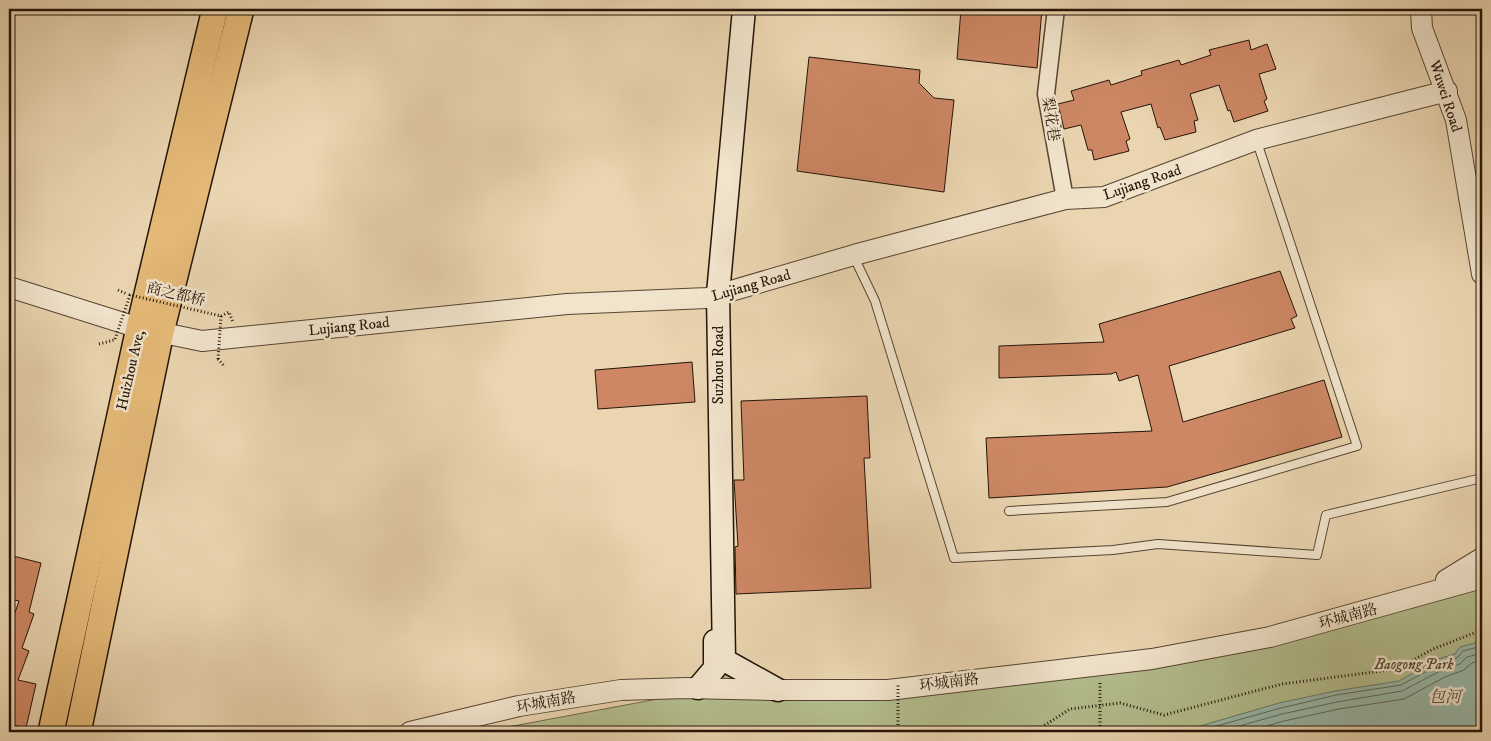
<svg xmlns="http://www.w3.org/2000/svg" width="1491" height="741" font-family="'IM FELL DW Pica','Noto Serif SC',serif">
  <rect width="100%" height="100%" fill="#ead5b0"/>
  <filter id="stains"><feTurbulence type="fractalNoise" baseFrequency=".004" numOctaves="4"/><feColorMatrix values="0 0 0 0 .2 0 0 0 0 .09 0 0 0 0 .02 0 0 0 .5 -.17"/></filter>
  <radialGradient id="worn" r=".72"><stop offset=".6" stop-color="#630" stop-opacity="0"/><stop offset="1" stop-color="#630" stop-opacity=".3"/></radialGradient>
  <polygon fill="#b4be8e" stroke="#6c694b" points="1482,573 1482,732 481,732 690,693 715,668 783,680 898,685 1100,670"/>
  <polygon fill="#98b9ab" stroke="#6a776a" points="1482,641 1482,732 1162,732 1183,731 1279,703 1335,691 1399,681 1438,659 1455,654 1460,647"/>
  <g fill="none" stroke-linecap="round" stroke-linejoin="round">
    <g stroke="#5e665a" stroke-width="1">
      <polyline points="1195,732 1281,708 1336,695 1401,685 1440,664 1457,658 1463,651 1482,646"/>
      <polyline points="1218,732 1282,714 1337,702 1402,691 1442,670 1460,664 1467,657 1482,653"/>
      <polyline points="1246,732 1284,721 1339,709 1404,699 1445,677 1464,670 1472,663 1482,660"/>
    </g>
  </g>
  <g fill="#cd8764" stroke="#241408">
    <polygon points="961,9 1042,9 1037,68 957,59"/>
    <polygon points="1249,40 1251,50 1267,44 1276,69 1259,74 1267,99 1264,101 1268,111 1234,122 1230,110 1228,111 1219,85 1190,94 1198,120 1194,121 1196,132 1165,140 1160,127 1158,128 1151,104 1121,112 1130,139 1126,141 1129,151 1094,160 1092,150 1088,150 1081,125 1064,129 1058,104 1074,100 1071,91 1109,80 1111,85 1142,75 1141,71 1179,60 1181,65 1211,55 1209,50"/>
    <polygon points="809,57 920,70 919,83 934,98 954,100 944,192 797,171"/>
    <polygon points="1280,271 1297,316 1291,319 1295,328 1169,366 1183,422 1324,380 1342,437 1167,487 989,498 986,438 1152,431 1138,375 1119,381 1116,372 1111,374 999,378 999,346 1104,342 1099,324"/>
    <polygon points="692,362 695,402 598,409 595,370"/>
    <polygon points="867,396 870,458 864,458 871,588 736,594 735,547 738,546 734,480 744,480 741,401"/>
    <polygon points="9,555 41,563 29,612 34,614 22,648 29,651 18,680 36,684 26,728 9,724 9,630 19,601 9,599"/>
  </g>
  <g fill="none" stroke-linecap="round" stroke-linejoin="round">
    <defs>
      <g id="service">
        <polyline points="854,257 875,301 954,558 1113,550 1158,544 1317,555 1326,515 1482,478"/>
        <polyline points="1009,511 1167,502 1357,446 1257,142"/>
      </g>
      <polyline id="minor" points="1056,9 1046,94 1065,199"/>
      <g id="tertiary">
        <polyline points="1421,9 1422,28 1456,120 1482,274"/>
        <polyline points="9,287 139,328 202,341 567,304 707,298 854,255 1065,199 1104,197 1256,140 1447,91"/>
        <polyline points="1446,580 1482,558"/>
        <polyline points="410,732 519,706 621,690 686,688 770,690 888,690 1152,659 1270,637 1482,578"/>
      </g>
      <g id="secondary">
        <polyline points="744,9 718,294 724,660 778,690"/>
        <polyline points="698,688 715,668 715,641"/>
      </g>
      <g id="primary">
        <polyline points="51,732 139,328 215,9"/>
        <polyline points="78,732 161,332 241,9"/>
      </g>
    </defs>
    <use href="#service" stroke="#564432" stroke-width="10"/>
    <use href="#minor" stroke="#564432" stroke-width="19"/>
    <use href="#tertiary" stroke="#564432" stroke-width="22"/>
    <use href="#secondary" stroke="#241408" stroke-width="25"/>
    <use href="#primary" stroke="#241408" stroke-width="28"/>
    <g stroke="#241408" stroke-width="3" stroke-dasharray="1 2.5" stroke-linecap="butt">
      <polyline points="118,290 127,294"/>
      <polyline points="221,316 229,312 233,322"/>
      <polyline points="99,344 114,340"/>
      <polyline points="218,359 225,367"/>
      <polyline points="1100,683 1100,732"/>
      <polyline points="891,732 1042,727 1070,709 1120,703 1164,715 1282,684 1397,669 1433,649 1482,630"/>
    </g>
    <use href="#service" stroke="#f1e4cc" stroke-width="8"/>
    <use href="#minor" stroke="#f1e4cc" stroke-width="16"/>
    <use href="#tertiary" stroke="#f1e4cc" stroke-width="20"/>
    <use href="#secondary" stroke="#f1e4cc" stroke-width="22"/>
    <use href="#primary" stroke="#e5ba78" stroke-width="25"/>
    <g stroke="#241408" stroke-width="3" stroke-dasharray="1 2.5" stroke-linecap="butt">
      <polyline points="115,339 130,295 221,316 218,359"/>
      <polyline points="898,732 898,685"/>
    </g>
  </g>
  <g text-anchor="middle" stroke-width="5" stroke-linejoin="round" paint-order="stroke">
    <g font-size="15" fill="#241408" stroke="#f1e4cc">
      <text transform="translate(1446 96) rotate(72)" y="5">Wuwei Road</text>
      <text transform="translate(1051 119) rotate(81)" y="5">梨花巷</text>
      <text transform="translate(1142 182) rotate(-19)" y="5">Lujiang Road</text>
      <text transform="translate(751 285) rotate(-16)" y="5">Lujiang Road</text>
      <text transform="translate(176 294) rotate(13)" y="5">商之都桥</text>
      <text transform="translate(349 326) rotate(-6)" y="5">Lujiang Road</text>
      <text transform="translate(718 365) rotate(-90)" y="5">Suzhou Road</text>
      <text transform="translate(130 370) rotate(-77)" y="5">Huizhou Ave,</text>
      <text transform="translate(1348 616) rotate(-15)" y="5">环城南路</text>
      <text transform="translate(949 682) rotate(-7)" y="5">环城南路</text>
      <text transform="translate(546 702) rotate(-10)" y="5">环城南路</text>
    </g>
    <g font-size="15" font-style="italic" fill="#4f4730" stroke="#f1e4cc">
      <text x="1414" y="669">Baogong Park</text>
    </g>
    <g font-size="16" font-style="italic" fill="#4d4e41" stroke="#f1e4cc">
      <text x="1445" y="702">包河</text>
    </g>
  </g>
  <rect width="1491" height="741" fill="none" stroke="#ead5b0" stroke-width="30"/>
  <rect x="10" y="10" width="1471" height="721" fill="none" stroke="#241408" stroke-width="2.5"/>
  <rect x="15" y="15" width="1461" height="711" fill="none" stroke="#241408"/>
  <rect width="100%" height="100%" filter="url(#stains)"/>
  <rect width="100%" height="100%" fill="url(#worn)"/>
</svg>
